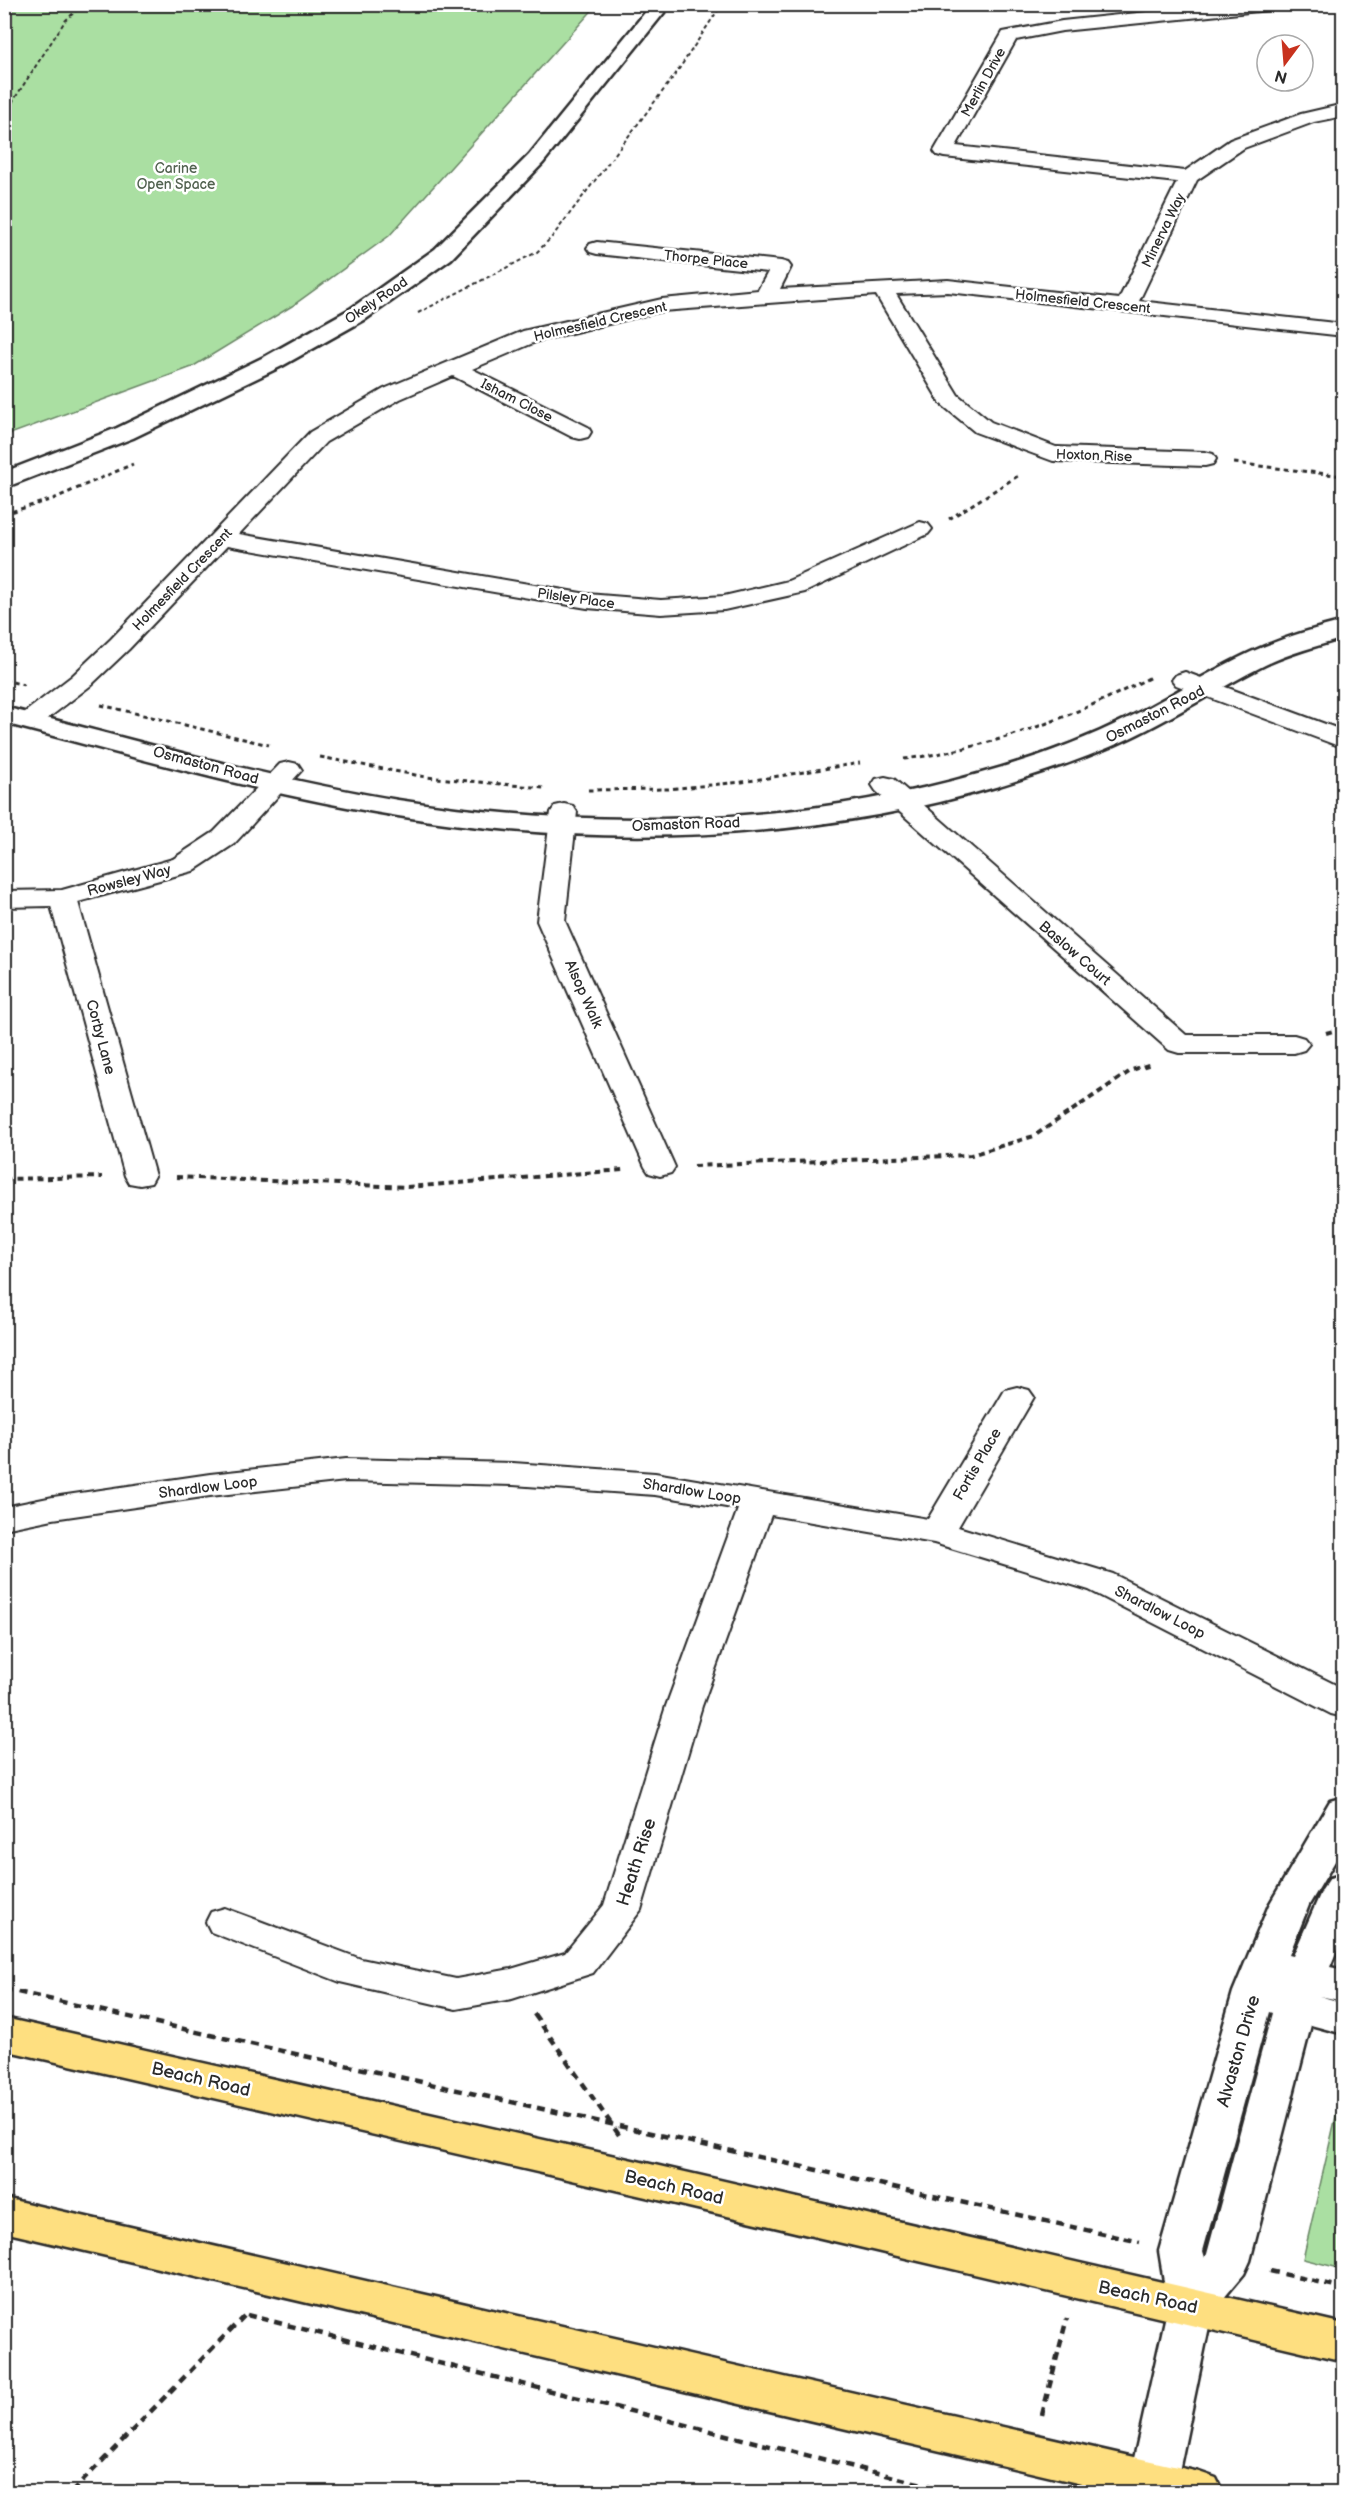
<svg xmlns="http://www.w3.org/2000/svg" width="1348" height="2497" font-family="'Balsamiq Sans',sans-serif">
  <rect width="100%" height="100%" fill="#fff"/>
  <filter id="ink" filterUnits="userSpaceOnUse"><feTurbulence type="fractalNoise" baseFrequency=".0167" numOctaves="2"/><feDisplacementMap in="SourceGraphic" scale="12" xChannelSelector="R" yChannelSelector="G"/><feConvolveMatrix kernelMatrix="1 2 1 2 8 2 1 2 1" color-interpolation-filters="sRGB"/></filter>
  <g filter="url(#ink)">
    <g fill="#aadfa2" stroke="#6a8566" stroke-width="1.5">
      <polygon points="5,4 597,4 597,5 389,236 292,306 192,367 5,436"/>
      <polygon points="1343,2086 1343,2269 1303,2259"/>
    </g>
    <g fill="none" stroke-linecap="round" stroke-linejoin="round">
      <defs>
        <g id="minor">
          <polygon points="1222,4 1289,4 1280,9 1062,31 1016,40 956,146 1185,171 1230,140 1301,114 1344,104 1344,116 1314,122 1244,148 1197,180 1139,301 1344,324 1344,336 948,292 896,294 958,395 991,422 1056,447 1205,452 1213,454 1216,459 1213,464 1205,466 1053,461 975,432 941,404 876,295 662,311 538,341 472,369 588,427 591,432 588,437 580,439 572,437 453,376 400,399 326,442 239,534 587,594 661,600 724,596 788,581 920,522 928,524 932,529 928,534 805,592 724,610 661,614 587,608 227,546 129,649 90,686 38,726 29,729 20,726 16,721 20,716 72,676 111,639 310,432 384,389 523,331 662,299 758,290 768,272 597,254 590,252 587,248 590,244 597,242 781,261 788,263 791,267 780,289 948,280 1119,299 1177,182 944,157 937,155 934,151 1003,32 1062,21"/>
          <polygon points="1185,672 1344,731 1344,748 1176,685 1172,680 1176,675"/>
          <polygon points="289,762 298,764 302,770 234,844 193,871 78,902 155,1176 151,1183 140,1185 129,1183 125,1176 51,906 4,907 4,891 62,890 173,859 214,832 280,764"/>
          <polygon points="885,777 894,779 1186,1035 1294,1035 1304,1038 1309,1044 1304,1050 1294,1053 1179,1053 1169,1050 876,791 872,785 876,779"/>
          <polygon points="564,804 573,806 577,812 565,921 675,1167 671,1173 660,1176 649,1173 645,1167 537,921 551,812 555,806"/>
          <polygon points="1017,1387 1029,1390 1034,1397 958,1527 1113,1574 1344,1689 1344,1717 1331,1714 1089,1590 934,1543 771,1515 702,1706 641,1910 593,1973 512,1999 456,2009 340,1982 211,1932 206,1922 211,1912 225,1908 361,1959 456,1979 511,1969 565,1953 604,1905 666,1706 738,1509 655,1495 513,1485 346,1481 210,1496 53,1519 4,1529 4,1507 53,1497 210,1474 346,1459 513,1463 655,1473 928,1519 1005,1390"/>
        </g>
        <g id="tertiary">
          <path d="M 1344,621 L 1344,638 C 1317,646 1290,653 1265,665 C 1219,688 1176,716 1130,738 C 1088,758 1043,772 999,786 C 809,843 593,848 398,816 C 265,795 135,757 4,723 L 4,707 C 135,740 265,778 398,800 C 588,830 792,827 978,774 C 1030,760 1080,742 1128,718 C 1170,697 1209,671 1251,652 C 1280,639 1312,629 1344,621 Z"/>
          <path d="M 1344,1797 L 1344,1846 L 1309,1905 L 1289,1955 L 1293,1956 L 1322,1890 L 1330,1878 L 1344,1874 L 1344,1933 L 1330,1967 L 1344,1970 L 1344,2001 L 1319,1996 L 1344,2003 L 1344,2034 L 1311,2025 L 1250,2261 L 1244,2274 L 1212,2312 L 1177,2481 L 1171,2492 L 1135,2492 L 1129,2481 L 1168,2306 L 1159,2251 L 1233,1992 L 1269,1905 L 1330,1801 ZM 1269,2012 L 1272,2013 L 1207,2254 L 1205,2258 L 1203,2251 Z"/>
        </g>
        <polygon id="secondary" points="652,4 671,4 543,163 451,259 366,319 282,366 133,438 4,488 4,472 117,428 266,356 350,309 435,249 529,155"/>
        <g id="primary">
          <polygon points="4,2018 646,2163 1344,2324 1344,2361 646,2197 4,2050"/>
          <polygon points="4,2198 1199,2472 1216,2478 1223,2492 1116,2492 4,2232"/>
        </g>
      </defs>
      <use href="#minor" stroke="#2b2b2b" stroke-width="4"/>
      <use href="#tertiary" stroke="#2b2b2b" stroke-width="5"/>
      <use href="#secondary" stroke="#2b2b2b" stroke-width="5"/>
      <use href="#primary" stroke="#2b2b2b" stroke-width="5"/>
      <g stroke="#2b2b2b" stroke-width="2" stroke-dasharray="4 3" stroke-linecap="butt">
        <polyline points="4,115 65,21 83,4"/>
        <polyline points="418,313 537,252 552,237 675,75 722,4"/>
      </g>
      <g stroke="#2b2b2b" stroke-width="3" stroke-dasharray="4.5 4" stroke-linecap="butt">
        <polyline points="1234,463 1344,476"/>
        <polyline points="4,514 53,499 133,464"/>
        <polyline points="949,519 1021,474"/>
        <polyline points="4,680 24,685"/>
        <polyline points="101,705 269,745"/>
        <polyline points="320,757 426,777 544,788"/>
        <path d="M 904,759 C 993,748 1072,717 1151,677"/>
        <polyline points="588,790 668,789 742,782 860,763"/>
      </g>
      <g stroke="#2b2b2b" stroke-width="4" stroke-dasharray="6 4.5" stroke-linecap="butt">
        <polyline points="1326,1033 1344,1028"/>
        <polyline points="694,1166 971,1155 1034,1136 1132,1070 1151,1064"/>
        <polyline points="176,1177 407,1187 623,1170"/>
        <polyline points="4,1179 102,1177"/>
      </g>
      <g stroke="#2b2b2b" stroke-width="4.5" stroke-dasharray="8 6" stroke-linecap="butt">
        <polyline points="4,1989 1140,2242"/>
        <polyline points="534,2014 619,2135"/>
        <polyline points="1270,2271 1344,2288"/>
        <polyline points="247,2315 954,2492"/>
        <polyline points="1042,2415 1067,2318"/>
        <polyline points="72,2492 246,2314"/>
      </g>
      <use href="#minor" fill="#fff" fill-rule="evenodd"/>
      <use href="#tertiary" fill="#fff" fill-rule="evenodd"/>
      <use href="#secondary" fill="#fff" fill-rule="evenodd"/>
      <use href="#primary" fill="#fedf80" fill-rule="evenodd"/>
    </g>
  </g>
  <g text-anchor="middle" stroke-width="5" stroke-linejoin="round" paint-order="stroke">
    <g font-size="14" fill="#2b2b2b" stroke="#fff">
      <text transform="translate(983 82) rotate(-61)" y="5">Merlin Drive</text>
      <text transform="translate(1163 230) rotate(-64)" y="5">Minerva Way</text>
      <text transform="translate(706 259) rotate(6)" y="5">Thorpe Place</text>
      <text transform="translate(376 300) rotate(-34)" y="5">Okely Road</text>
      <text transform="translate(1083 301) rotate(6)" y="5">Holmesfield Crescent</text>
      <text transform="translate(600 321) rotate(-13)" y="5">Holmesfield Crescent</text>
      <text transform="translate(517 400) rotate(27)" y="5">Isham Close</text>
      <text transform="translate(1094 455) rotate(2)" y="5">Hoxton Rise</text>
      <text transform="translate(182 579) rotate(-46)" y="5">Holmesfield Crescent</text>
      <text transform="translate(576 598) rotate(8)" y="5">Pilsley Place</text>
    </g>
    <g font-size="14" fill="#51614f" stroke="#fff">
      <text x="176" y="173">Carine<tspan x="176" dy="16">Open Space</tspan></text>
    </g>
    <g font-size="15" fill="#2b2b2b" stroke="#fff">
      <text transform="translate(1155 714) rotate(-27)" y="5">Osmaston Road</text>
      <text transform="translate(206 765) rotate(15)" y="5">Osmaston Road</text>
      <text transform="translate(686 824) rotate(-2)" y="5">Osmaston Road</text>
      <text transform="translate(129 880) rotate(-15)" y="5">Rowsley Way</text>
      <text transform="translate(1075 953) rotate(41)" y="5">Baslow Court</text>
      <text transform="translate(584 994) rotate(66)" y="5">Alsop Walk</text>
      <text transform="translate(101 1037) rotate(75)" y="5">Corby Lane</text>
      <text transform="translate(977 1464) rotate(-60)" y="5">Fortis Place</text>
      <text transform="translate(208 1487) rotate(-7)" y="5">Shardlow Loop</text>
      <text transform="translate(692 1491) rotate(9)" y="5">Shardlow Loop</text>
      <text transform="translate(1160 1612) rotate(27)" y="5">Shardlow Loop</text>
    </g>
    <g font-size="18" fill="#2b2b2b" stroke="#fff">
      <text transform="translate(636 1862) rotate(-72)" y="6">Heath Rise</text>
      <text transform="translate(1238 2051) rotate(-74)" y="6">Alvaston Drive</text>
      <text transform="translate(201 2079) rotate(13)" y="6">Beach Road</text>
      <text transform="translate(674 2187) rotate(13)" y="6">Beach Road</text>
      <text transform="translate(1148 2297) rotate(12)" y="6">Beach Road</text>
    </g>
  </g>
  <rect width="1348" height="2497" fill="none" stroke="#fff" stroke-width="24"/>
  <rect x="12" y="12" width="1324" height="2473" fill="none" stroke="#2b2b2b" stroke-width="2" filter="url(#ink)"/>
  <g transform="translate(1285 63) rotate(196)"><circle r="28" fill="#ffffff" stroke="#aaaaaa" stroke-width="1.5"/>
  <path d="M0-4.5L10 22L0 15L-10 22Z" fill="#c8321e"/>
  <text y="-9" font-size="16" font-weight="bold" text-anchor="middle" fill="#2b2b2b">N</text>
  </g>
</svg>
